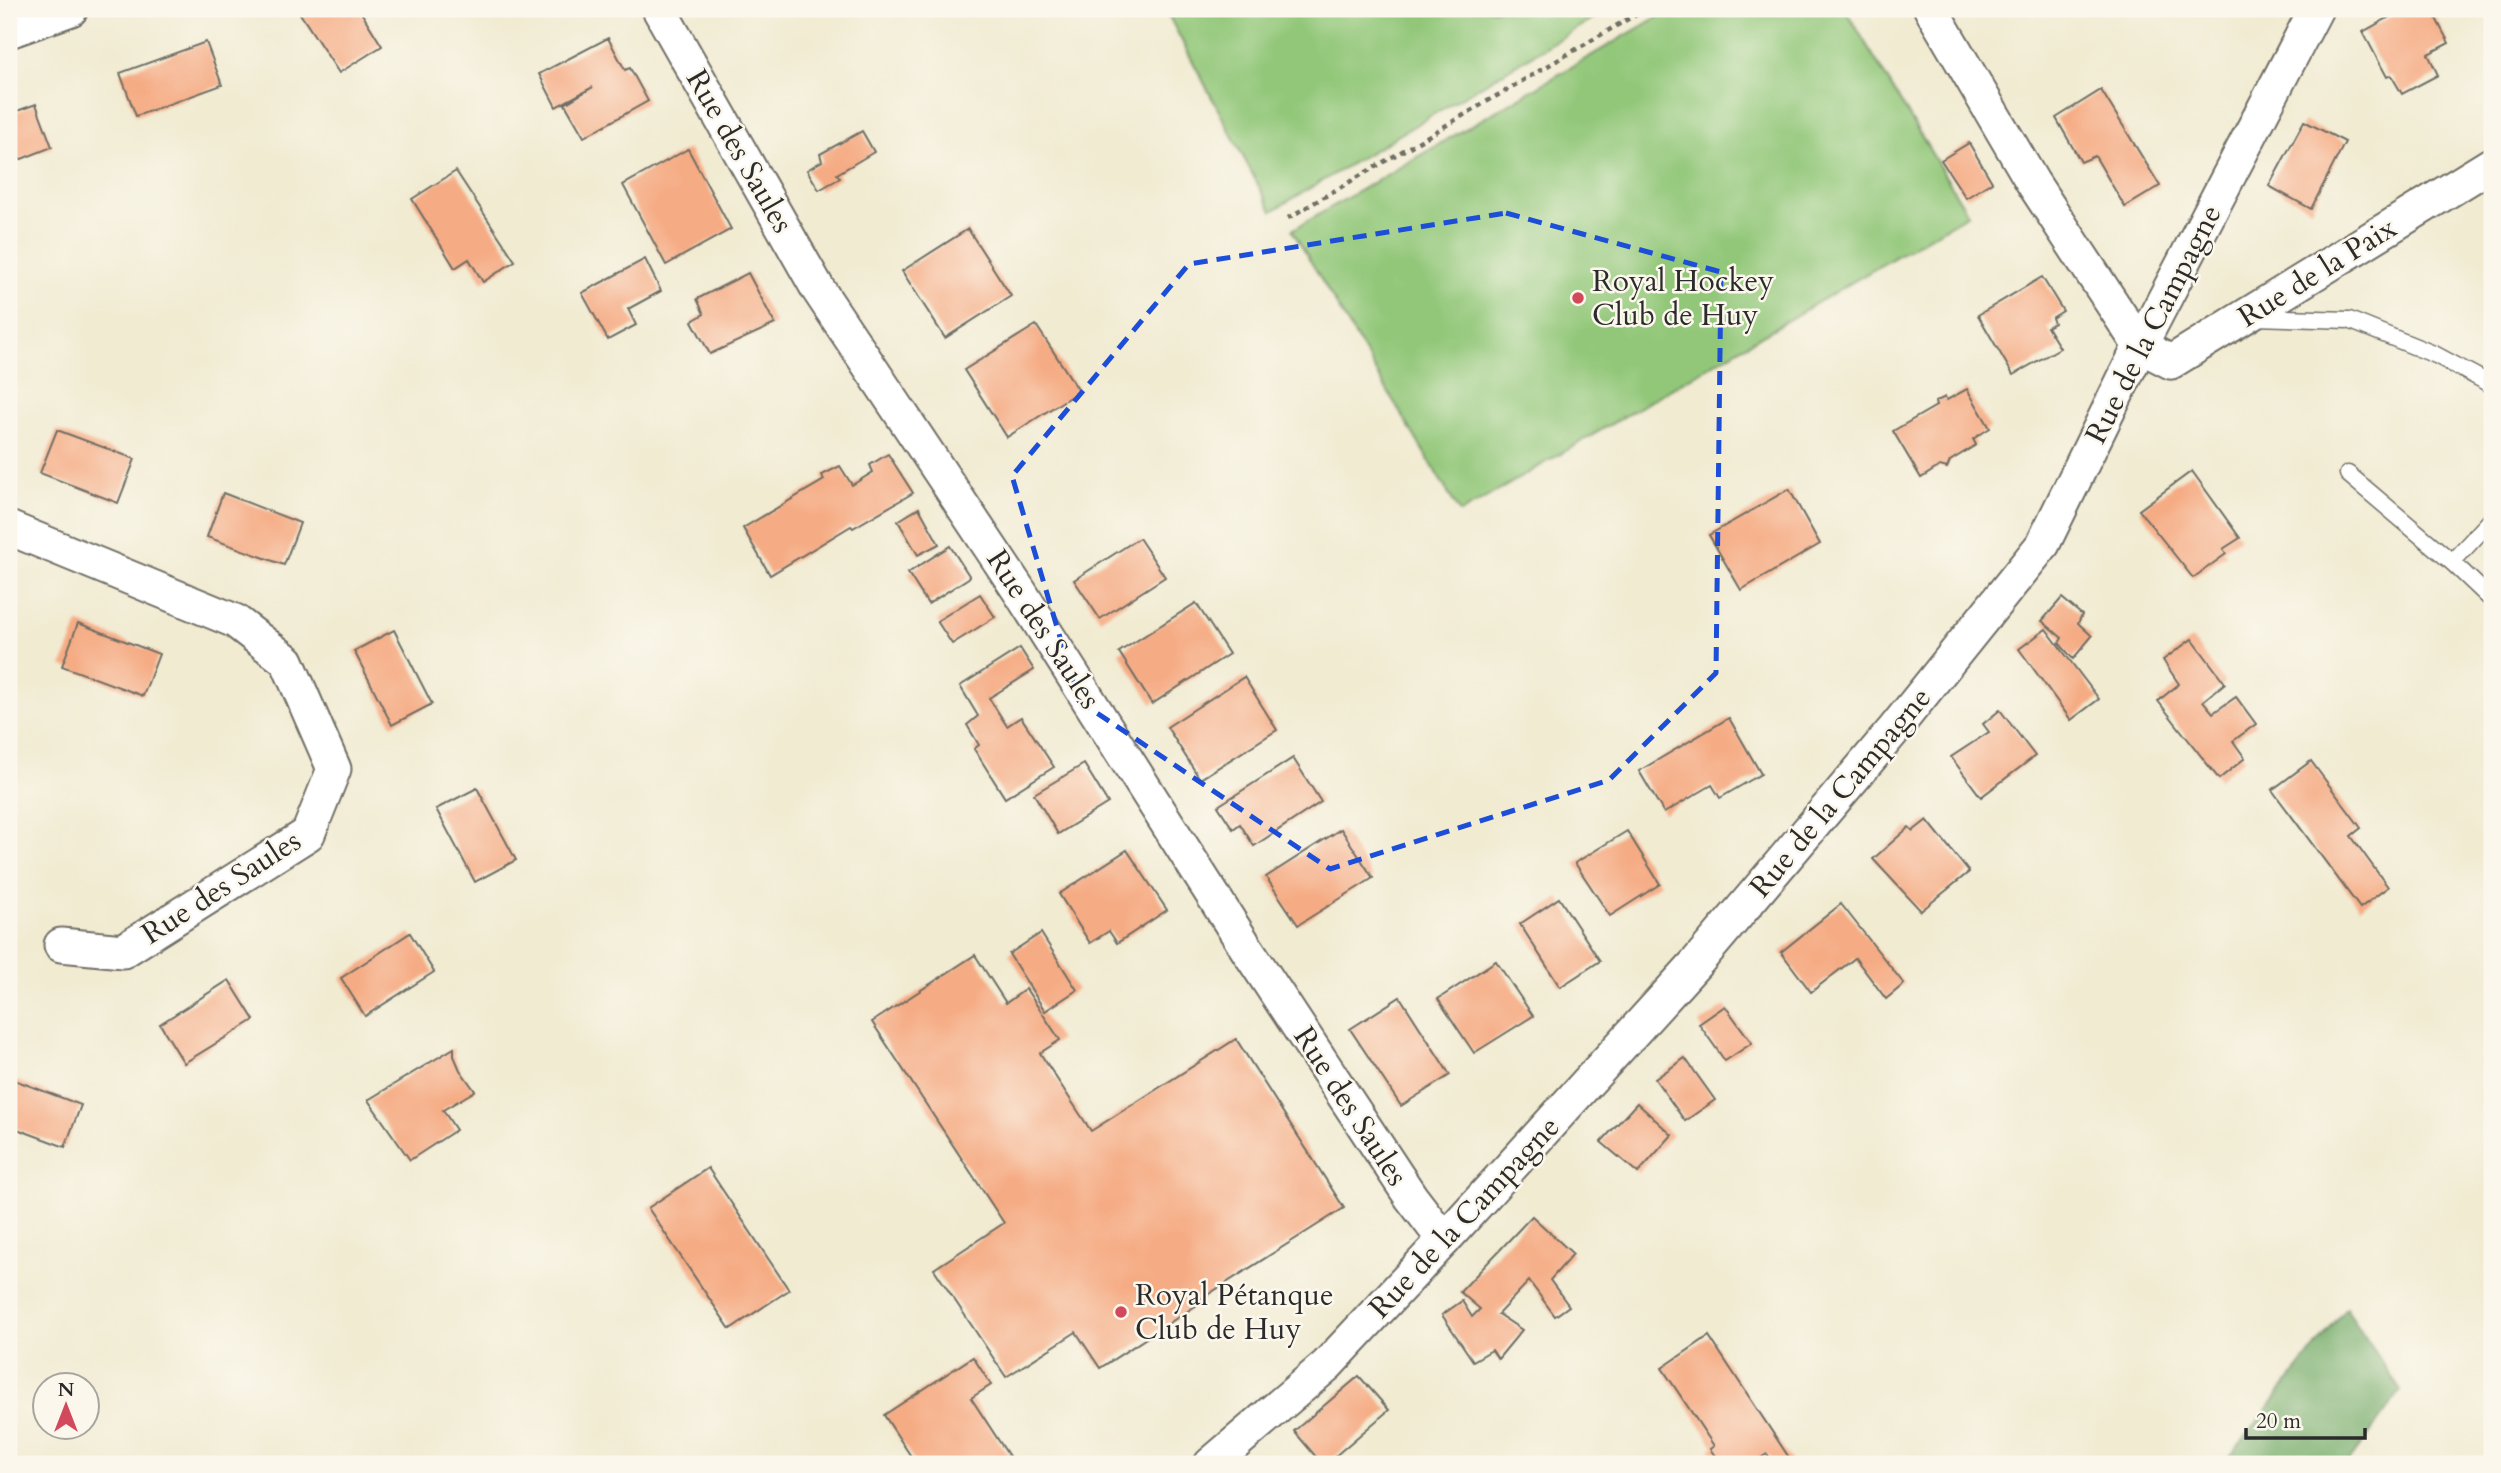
<svg xmlns="http://www.w3.org/2000/svg" width="2501" height="1473" font-family="Cardo,serif">
  <rect width="100%" height="100%" fill="#fbf7ec"/>
  <filter id="ink" filterUnits="userSpaceOnUse"><feTurbulence type="fractalNoise" baseFrequency=".0143" numOctaves="2"/><feDisplacementMap in="SourceGraphic" scale="14" xChannelSelector="R" yChannelSelector="G"/><feConvolveMatrix kernelMatrix="1 2 1 2 8 2 1 2 1" color-interpolation-filters="sRGB"/></filter>
  <filter id="wash" filterUnits="userSpaceOnUse"><feTurbulence type="fractalNoise" baseFrequency=".00686" numOctaves="4" result="noise"/><feDisplacementMap in="SourceGraphic" scale="28" xChannelSelector="R" yChannelSelector="G"/><feGaussianBlur stdDeviation="1.57" result="paint"/><feColorMatrix in="noise" values="0 0 0 0 0 0 0 0 0 0 0 0 0 0 0 0 0 1.4 0 .05"/><feComposite in="paint" operator="in"/></filter>
  <g filter="url(#wash)">
    <rect width="100%" height="100%" fill="#f1ebd2"/>
    <g fill="#92c779" stroke="#5e7952" stroke-width="2">
      <polygon points="1165,9 1609,9 1272,211"/>
      <polygon points="1671,9 1845,9 1968,214 1460,513 1292,230"/>
    </g>
    <polygon fill="#75ac69" stroke="#506c4a" stroke-width="2" points="2346,1308 2401,1391 2347,1464 2224,1464"/>
    <g id="blocks">
      <g fill="#f5ac84">
        <polygon points="304,9 359,9 382,46 339,73 299,12"/>
        <polygon points="2404,9 2431,9 2449,43 2428,54 2438,75 2402,94 2391,75 2387,77 2363,32"/>
        <polygon points="608,38 625,70 630,68 648,101 584,137 565,104 593,87 556,107 539,74"/>
        <polygon points="206,42 222,85 136,116 120,73"/>
        <polygon points="2101,90 2160,186 2125,207 2095,156 2081,162 2056,118"/>
        <polygon points="36,104 52,147 9,164 9,114"/>
        <polygon points="2304,121 2345,142 2311,209 2269,186"/>
        <polygon points="862,131 874,152 837,174 840,178 819,190 807,170 822,161 820,154"/>
        <polygon points="1969,143 1992,182 1966,198 1941,160"/>
        <polygon points="688,149 731,229 666,265 623,185"/>
        <polygon points="456,171 515,261 483,282 469,259 455,268 412,199"/>
        <polygon points="968,229 1011,296 945,338 902,271"/>
        <polygon points="645,259 661,291 628,309 636,325 608,340 582,293"/>
        <polygon points="748,273 775,324 710,354 692,321 704,314 697,299"/>
        <polygon points="2042,277 2063,311 2052,318 2054,323 2047,327 2060,348 2013,375 1978,315"/>
        <polygon points="1036,325 1079,391 1007,437 964,370"/>
        <polygon points="1967,389 1990,428 1973,439 1976,445 1950,461 1947,468 1940,466 1921,478 1893,431 1936,406 1935,402 1945,397 1947,400"/>
        <polygon points="57,430 135,459 118,503 40,473"/>
        <polygon points="888,454 913,493 853,528 851,526 770,575 743,528 824,480 822,475 840,466 852,485 873,472 870,465"/>
        <polygon points="2192,471 2240,538 2223,549 2226,554 2193,578 2139,510"/>
        <polygon points="1789,489 1820,544 1741,590 1709,535"/>
        <polygon points="223,493 300,523 284,565 207,537"/>
        <polygon points="919,508 939,544 918,555 898,521"/>
        <polygon points="1139,538 1165,577 1100,619 1074,580"/>
        <polygon points="950,546 970,577 928,604 908,573"/>
        <polygon points="980,594 995,617 952,644 937,621"/>
        <polygon points="2062,598 2082,615 2078,623 2092,636 2073,659 2059,643 2062,638 2042,621"/>
        <polygon points="1196,603 1229,654 1152,704 1119,652"/>
        <polygon points="78,623 159,654 143,696 62,666"/>
        <polygon points="2046,629 2099,699 2071,720 2019,649"/>
        <polygon points="394,630 432,704 392,725 354,651"/>
        <polygon points="2192,639 2225,683 2203,701 2213,713 2236,697 2256,724 2233,741 2245,758 2219,779 2158,701 2179,684 2163,660"/>
        <polygon points="1020,648 1034,670 989,698 1007,726 1021,717 1054,767 1005,798 974,749 979,745 967,725 978,716 960,686"/>
        <polygon points="1244,677 1277,730 1200,779 1167,727"/>
        <polygon points="2000,710 2035,756 1981,797 1951,757 1989,732 1983,724"/>
        <polygon points="1729,718 1761,774 1720,798 1712,785 1664,813 1639,771"/>
        <polygon points="1293,758 1321,802 1254,846 1240,824 1233,829 1218,806"/>
        <polygon points="2311,761 2361,828 2351,836 2388,887 2360,908 2272,790"/>
        <polygon points="1084,764 1108,803 1058,834 1034,794"/>
        <polygon points="477,788 516,860 475,882 436,809"/>
        <polygon points="1927,820 1969,872 1921,911 1873,859 1909,827 1913,831"/>
        <polygon points="1341,829 1373,878 1298,925 1266,877"/>
        <polygon points="1627,831 1660,884 1610,916 1575,863"/>
        <polygon points="1127,850 1167,910 1117,943 1109,931 1090,943 1059,894"/>
        <polygon points="1559,898 1600,961 1560,987 1520,924"/>
        <polygon points="1841,904 1904,984 1886,999 1855,958 1811,992 1781,952"/>
        <polygon points="410,933 434,972 365,1016 341,978"/>
        <polygon points="1041,933 1077,990 1045,1011 1009,954"/>
        <polygon points="975,955 1006,1003 1026,989 1060,1040 1040,1053 1091,1131 1236,1039 1344,1208 1201,1299 1203,1301 1100,1368 1076,1332 1006,1377 934,1269 1004,1223 872,1022"/>
        <polygon points="1496,961 1533,1016 1474,1053 1438,999"/>
        <polygon points="229,980 254,1020 184,1063 160,1024"/>
        <polygon points="1400,997 1450,1075 1401,1106 1350,1029"/>
        <polygon points="1725,1006 1752,1043 1725,1061 1699,1024"/>
        <polygon points="454,1048 454,1056 460,1070 475,1091 443,1110 456,1130 410,1160 368,1100"/>
        <polygon points="1685,1058 1715,1100 1685,1121 1655,1079"/>
        <polygon points="9,1078 81,1105 65,1147 9,1126"/>
        <polygon points="1637,1103 1672,1135 1638,1173 1601,1142"/>
        <polygon points="708,1168 789,1290 730,1329 648,1208"/>
        <polygon points="1532,1216 1573,1254 1550,1280 1569,1306 1555,1316 1529,1281 1498,1314 1522,1330 1498,1359 1492,1350 1473,1361 1442,1315 1462,1301 1472,1317 1480,1309 1460,1292"/>
        <polygon points="1709,1336 1792,1462 1789,1464 1775,1464 1767,1454 1751,1464 1721,1464 1710,1449 1714,1446 1662,1368"/>
        <polygon points="973,1357 991,1385 971,1398 1014,1464 916,1464 884,1415"/>
        <polygon points="1359,1376 1389,1410 1326,1464 1322,1464 1294,1431"/>
      </g>
    </g>
  </g>
  <g filter="url(#ink)">
    <use href="#blocks" fill-opacity="0" stroke="#706e65" stroke-width="2"/>
    <g fill="none" stroke-linecap="round" stroke-linejoin="round">
      <defs>
        <g id="lane">
          <polyline points="2254,317 2349,320 2436,355 2492,385"/>
          <polyline points="2348,474 2452,562 2492,600"/>
          <polyline points="2452,562 2492,519"/>
        </g>
        <g id="street">
          <polyline points="659,9 818,289 1020,592 1247,949 1411,1197 1444,1240"/>
          <polyline points="1931,9 2033,183 2140,346"/>
          <polyline points="9,31 71,9"/>
          <polyline points="2140,346 2171,362 2492,164"/>
          <polyline points="9,528 235,621 287,661 334,769 308,834 123,951 61,945"/>
          <polyline points="1211,1464 1327,1365 1444,1240 1698,961 1892,732 2043,544 2140,346 2316,9"/>
        </g>
      </defs>
      <use href="#lane" stroke="#706e65" stroke-width="19"/>
      <use href="#street" stroke="#706e65" stroke-width="37"/>
      <polyline stroke="#706e65" stroke-width="4.5" stroke-dasharray="5 5" stroke-linecap="butt" points="1288,218 1645,9"/>
      <use href="#lane" stroke="#fff" stroke-width="16"/>
      <use href="#street" stroke="#fff" stroke-width="33"/>
    </g>
  </g>
  <path fill="none" stroke="#1d4ed8" stroke-width="5" stroke-dasharray="14 9" stroke-linejoin="round" d="M 1506,213 L 1721,272 L 1716,673 L 1609,780 L 1330,869 L 1079,701 L 1012,476 L 1189,264 Z"/>
  <g fill="#d1495b" stroke="#fbf7ec" stroke-width="2.5">
    <circle cx="1578" cy="298" r="7"/>
    <circle cx="1121" cy="1312" r="7"/>
  </g>
  <g text-anchor="middle" stroke-width="5" stroke-linejoin="round" paint-order="stroke">
    <g font-size="30" fill="#2b2b2b" stroke="#fbf7ec">
      <text transform="translate(740 151) rotate(60)" y="10">Rue des Saules</text>
      <text transform="translate(2317 272) rotate(-32)" y="10">Rue de la Paix</text>
      <text transform="translate(2153 324) rotate(-63)" y="10">Rue de la Campagne</text>
      <text transform="translate(1044 629) rotate(57)" y="10">Rue des Saules</text>
      <text transform="translate(1840 792) rotate(-50)" y="10">Rue de la Campagne</text>
      <text transform="translate(221 887) rotate(-33)" y="10">Rue des Saules</text>
      <text transform="translate(1351 1106) rotate(57)" y="10">Rue des Saules</text>
      <text transform="translate(1464 1217) rotate(-47)" y="10">Rue de la Campagne</text>
    </g>
    <g font-size="30" fill="#2b2b2b" stroke="#fbf7ec" text-anchor="start">
      <text x="1592" y="291">Royal Hockey<tspan x="1592" dy="34">Club de Huy</tspan></text>
      <text x="1135" y="1305">Royal Pétanque<tspan x="1135" dy="34">Club de Huy</tspan></text>
    </g>
  </g>
  <rect width="2501" height="1473" fill="none" stroke="#fbf7ec" stroke-width="35"/>
  <g transform="translate(66 1406)"><circle r="33" fill="#fbf7ec" stroke="#a8a59f" stroke-width="2"/>
  <path d="M0-5L12 26L0 18L-12 26Z" fill="#d1495b"/>
  <text y="-10" font-size="19" font-weight="bold" text-anchor="middle" fill="#2b2b2b">N</text>
  </g>
  <path d="M2246 1428v10h119v-10" fill="none" stroke="#2b2b2b" stroke-width="3.5"/>
  <text x="2256" y="1428" font-size="21" fill="#2b2b2b" stroke="#fbf7ec" stroke-width="5" paint-order="stroke">20 m</text>
</svg>
